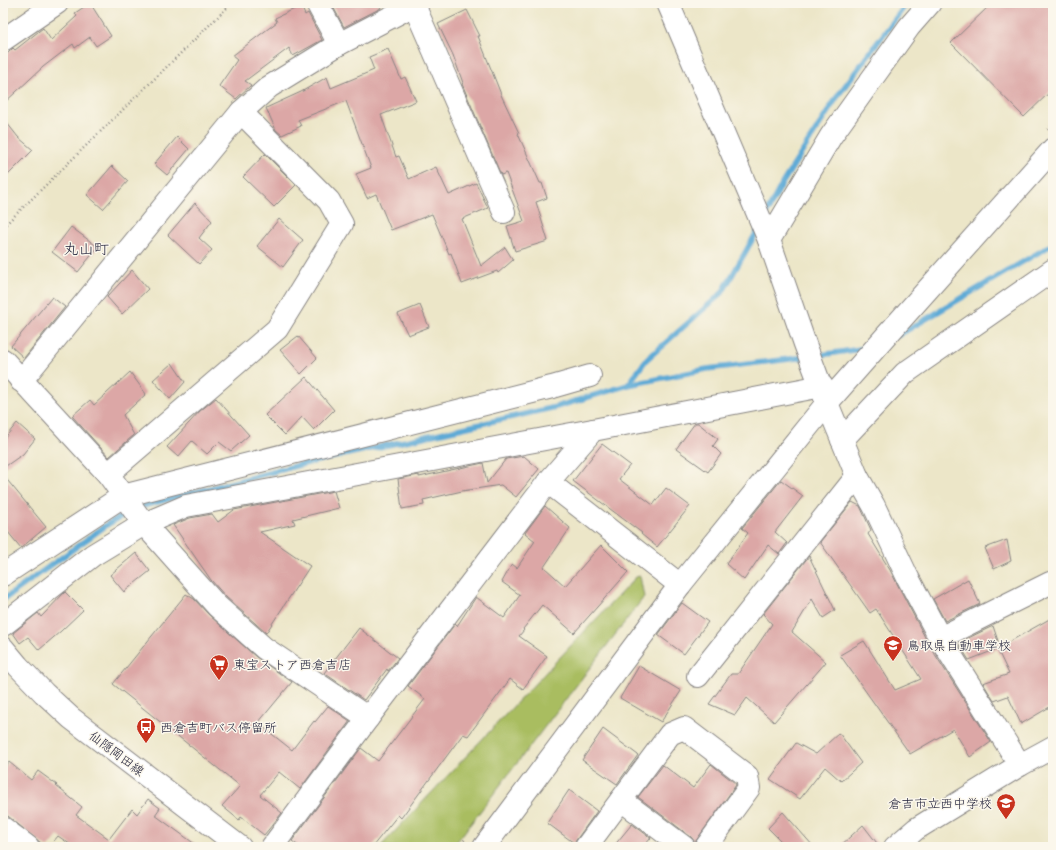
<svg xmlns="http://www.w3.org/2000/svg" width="1056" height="850" font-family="Mynerve,'Klee One',sans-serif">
  <rect width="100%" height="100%" fill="#fbf7ec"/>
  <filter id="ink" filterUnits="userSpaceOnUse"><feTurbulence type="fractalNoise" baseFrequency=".025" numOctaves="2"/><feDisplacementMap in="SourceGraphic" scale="8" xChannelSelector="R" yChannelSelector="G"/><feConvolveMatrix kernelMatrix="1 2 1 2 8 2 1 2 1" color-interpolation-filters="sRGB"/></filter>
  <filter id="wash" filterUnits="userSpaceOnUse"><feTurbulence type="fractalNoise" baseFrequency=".012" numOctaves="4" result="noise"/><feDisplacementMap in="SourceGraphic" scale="16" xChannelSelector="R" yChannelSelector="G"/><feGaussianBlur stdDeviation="0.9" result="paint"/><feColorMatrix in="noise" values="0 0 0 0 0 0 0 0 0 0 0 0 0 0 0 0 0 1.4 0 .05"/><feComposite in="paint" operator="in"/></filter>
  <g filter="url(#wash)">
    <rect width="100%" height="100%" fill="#ece6c8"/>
    <polygon fill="#a9bd61" stroke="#66704e" points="640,576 644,597 453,847 380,847 636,577"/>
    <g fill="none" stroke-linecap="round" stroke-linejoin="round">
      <g stroke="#5eaad6" stroke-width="5.5">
        <polyline points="765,216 783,182 839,94 907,3"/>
        <polyline points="899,335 1053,244"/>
        <polyline points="814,356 867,348"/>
        <polyline points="628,385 646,360 722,293 759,228"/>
        <polyline points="138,507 299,465 556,407 628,385 707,369 806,357"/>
        <polyline points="3,600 108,524 131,511"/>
      </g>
    </g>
    <g id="blocks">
      <g fill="#dca7a6">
        <polygon points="90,3 111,36 96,46 90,37 75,48 73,44 43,67 3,104 3,58 13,48 15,50 43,28 51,40 77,16 75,13"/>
        <polygon points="331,3 378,3 381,8 344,27"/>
        <polygon points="992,3 1053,3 1053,89 1024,117 951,43"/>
        <polygon points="301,6 305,15 308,13 322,40 293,56 289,48 245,81 251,85 236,99 219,86 237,60 232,56 277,22 275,18"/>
        <polygon points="467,10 480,36 478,36 502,97 519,133 518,134 540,183 542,183 547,198 536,202 548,241 515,251 507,226 524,221 506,173 501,175 462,84 463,83 453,55 438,24"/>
        <polygon points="388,49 401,79 405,77 416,101 381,115 396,157 399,156 409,179 436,167 449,195 476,183 488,208 462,219 481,266 505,247 513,260 498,273 497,271 462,284 451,253 449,254 432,214 391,230 376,194 367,198 356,174 371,168 346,101 298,120 301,126 282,135 276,130 266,108 301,92 327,77 331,88 374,70 369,57"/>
        <polygon points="3,118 18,137 33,150 3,180"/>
        <polygon points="177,137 189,149 167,175 154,164"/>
        <polygon points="265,154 296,185 274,207 243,177"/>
        <polygon points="112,166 128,181 103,209 87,195"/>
        <polygon points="195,203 212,221 199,238 212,250 199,264 168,235"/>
        <polygon points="279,219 303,240 283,267 257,246"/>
        <polygon points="71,227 98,247 78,272 52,252"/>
        <polygon points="132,270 148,289 122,314 107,297"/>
        <polygon points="52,297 65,307 24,358 11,346"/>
        <polygon points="420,305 429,327 408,335 398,314"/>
        <polygon points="298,336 317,358 301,374 280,350"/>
        <polygon points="172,363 185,382 170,399 153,380"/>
        <polygon points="130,372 146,394 123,415 134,435 109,457 72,416 90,400 94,405"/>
        <polygon points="306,377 334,410 314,430 302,417 285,435 265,415"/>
        <polygon points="216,398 249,435 231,451 219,442 207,454 192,441 178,457 167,447 200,411"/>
        <polygon points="17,423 35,439 23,454 3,468 3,440"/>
        <polygon points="695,423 698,423 718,439 713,446 721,454 708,472 676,449"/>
        <polygon points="602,444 630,465 619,479 653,505 666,488 690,506 657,547 641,534 642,533 573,481"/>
        <polygon points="524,456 539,469 516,497 501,485 462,491 423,500 424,505 402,509 398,479 419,475 419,477 483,463 487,483 506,459"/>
        <polygon points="3,475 46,527 21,548 3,526"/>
        <polygon points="781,480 803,496 775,532 787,543 779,554 768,545 744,580 726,564 748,533 742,528"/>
        <polygon points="334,491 339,508 293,519 295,524 260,532 310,566 266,633 226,597 211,580 173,525 190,518 212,514 218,522 234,510"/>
        <polygon points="852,502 860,506 871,530 868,534 890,570 929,645 991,742 970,757 953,729 910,754 840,655 864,641 895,690 921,679 876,609 870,613 820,542"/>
        <polygon points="545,506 570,528 544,567 565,586 601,545 628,572 574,633 542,605 523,629 524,630 519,636 547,656 523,689 510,679 468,736 463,734 401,818 398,815 372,847 300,847 292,841 361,748 378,761 425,699 408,686 455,624 457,626 476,597 504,618 520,595 502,582 512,564 517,568 535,541 525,533"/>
        <polygon points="1007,540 1011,561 994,569 985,548"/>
        <polygon points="136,553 150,571 124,592 110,575"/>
        <polygon points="809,556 835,610 823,618 812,599 792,632 826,662 774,722 747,698 735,715 709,704 731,674 738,674 772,624 763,614"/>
        <polygon points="968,579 980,604 945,621 933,599"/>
        <polygon points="65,592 83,610 61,631 39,650 28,637 20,643 13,633 38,613 41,617"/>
        <polygon points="186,594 194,599 209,615 256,657 292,682 258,723 292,750 314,721 315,722 328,706 350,721 300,789 279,772 260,795 282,813 264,835 241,817 239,820 222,806 240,786 113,684"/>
        <polygon points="682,603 708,622 684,654 658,635"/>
        <polygon points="1053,617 1053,705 1021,724 1008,696 994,701 983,683 1009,674 997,649 969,660 958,643 993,626 1000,647"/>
        <polygon points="359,628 398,658 388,671 387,669 364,700 324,673"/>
        <polygon points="639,666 681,691 661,722 620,698"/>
        <polygon points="603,729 638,755 617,784 582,760"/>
        <polygon points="839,733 861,763 841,781 825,767 800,799 770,779 796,743 816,754"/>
        <polygon points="9,762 31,780 38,771 57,785 56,786 82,807 76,815 109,839 132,809 137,814 148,799 160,808 155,815 199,847 74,847 58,836 49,847 46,847 3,812 3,770"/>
        <polygon points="711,764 735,783 736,785 695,842 691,837 638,797 663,765 693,788"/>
        <polygon points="569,790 597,811 574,843 547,823"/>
        <polygon points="783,812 814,847 787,847 768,828"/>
        <polygon points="632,824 651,838 643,847 613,847"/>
        <polygon points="863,825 880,847 839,847"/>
      </g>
    </g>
  </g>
  <g filter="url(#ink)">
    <use href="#blocks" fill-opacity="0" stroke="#878482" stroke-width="1"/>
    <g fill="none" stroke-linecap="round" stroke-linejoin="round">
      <defs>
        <g id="minor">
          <polyline points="317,3 339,44"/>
          <polyline points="668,3 769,240 805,344 827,403 857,476 874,506 908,578 940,638 1020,765"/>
          <polyline points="414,5 504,212"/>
          <polyline points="769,240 831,136 909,27 930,3"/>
          <polyline points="3,360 108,474 144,524 217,606 264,648 368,718"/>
          <polyline points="21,381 241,112"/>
          <polyline points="842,440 905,373 1053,270"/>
          <polyline points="108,474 277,329 342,224 329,201 241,112 269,87 339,44 418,3"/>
          <polyline points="548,482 680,585"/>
          <polyline points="3,575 123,496 552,387 590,376"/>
          <polyline points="3,625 93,555 144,524 186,506 593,430"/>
          <polyline points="940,638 1050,583"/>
          <polyline points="698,676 857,476"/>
          <polyline points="621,800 684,847"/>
          <polyline points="3,828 28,847"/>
          <polyline points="272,847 368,718 548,482 593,430 822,386"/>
          <polyline points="484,847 680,585 827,403 887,335 1053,149"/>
          <polyline points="586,847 670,734 684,728 747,776 749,788 706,847"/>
        </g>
        <g id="major">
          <polyline points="3,648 18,666 44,693 71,718 240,847"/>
          <polyline points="895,847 916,829 1020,765 1053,747"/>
        </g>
        <polyline id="highway" points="3,40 57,3"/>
      </defs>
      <use href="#minor" stroke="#878482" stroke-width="24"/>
      <use href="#major" stroke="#878482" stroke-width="24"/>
      <use href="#highway" stroke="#878482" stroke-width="24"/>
      <g stroke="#878482" stroke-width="2.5" stroke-dasharray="1 3" stroke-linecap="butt">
        <polyline points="1048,130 1053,124"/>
        <polyline points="3,227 232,3"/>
        <polyline points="459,847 465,839"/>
      </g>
      <use href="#minor" stroke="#fff" stroke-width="22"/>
      <use href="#major" stroke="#fff" stroke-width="22"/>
      <use href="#highway" stroke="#fff" stroke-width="22"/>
    </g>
  </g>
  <defs>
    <symbol id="school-pin" viewBox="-11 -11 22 30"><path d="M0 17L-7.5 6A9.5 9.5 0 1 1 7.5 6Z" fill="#c8321e" stroke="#fbf7ec"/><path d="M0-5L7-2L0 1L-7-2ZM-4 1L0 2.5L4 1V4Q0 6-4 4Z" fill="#fff"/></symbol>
    <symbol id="supermarket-pin" viewBox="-11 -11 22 30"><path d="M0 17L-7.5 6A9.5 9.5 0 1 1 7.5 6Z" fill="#c8321e" stroke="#fbf7ec"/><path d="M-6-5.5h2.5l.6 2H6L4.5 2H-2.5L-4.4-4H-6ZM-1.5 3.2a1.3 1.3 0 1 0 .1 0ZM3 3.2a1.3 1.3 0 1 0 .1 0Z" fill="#fff"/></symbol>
    <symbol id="bus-pin" viewBox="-11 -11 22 30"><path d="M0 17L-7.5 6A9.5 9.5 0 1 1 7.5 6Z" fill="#c8321e" stroke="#fbf7ec"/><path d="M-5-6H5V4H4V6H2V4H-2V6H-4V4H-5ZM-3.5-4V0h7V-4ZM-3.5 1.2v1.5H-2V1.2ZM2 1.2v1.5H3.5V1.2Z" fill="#fff"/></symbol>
  </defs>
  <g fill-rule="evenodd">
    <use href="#school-pin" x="882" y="634" width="22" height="30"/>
    <use href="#supermarket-pin" x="208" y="653" width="22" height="30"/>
    <use href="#bus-pin" x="135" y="716" width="22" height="30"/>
    <use href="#school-pin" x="995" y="792" width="22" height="30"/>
  </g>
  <g text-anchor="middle" stroke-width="3" stroke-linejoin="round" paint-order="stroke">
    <g font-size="13" fill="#22223b" stroke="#fbf7ec" text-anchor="start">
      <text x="907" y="650">鳥取県自動車学校</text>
      <text x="233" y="669">東宝ストア西倉吉店</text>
      <text x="160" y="732">西倉吉町バス停留所</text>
      <text x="992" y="808" text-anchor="end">倉吉市立西中学校</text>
    </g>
    <g font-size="13" fill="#22223b" stroke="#fbf7ec">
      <text transform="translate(117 753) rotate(37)" y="5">仙隠岡田線</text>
    </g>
    <g font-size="15" fill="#22223b" stroke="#fbf7ec">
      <text x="86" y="254">丸山町</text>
    </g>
  </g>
  <rect width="1056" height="850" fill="none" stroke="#fbf7ec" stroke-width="16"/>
</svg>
